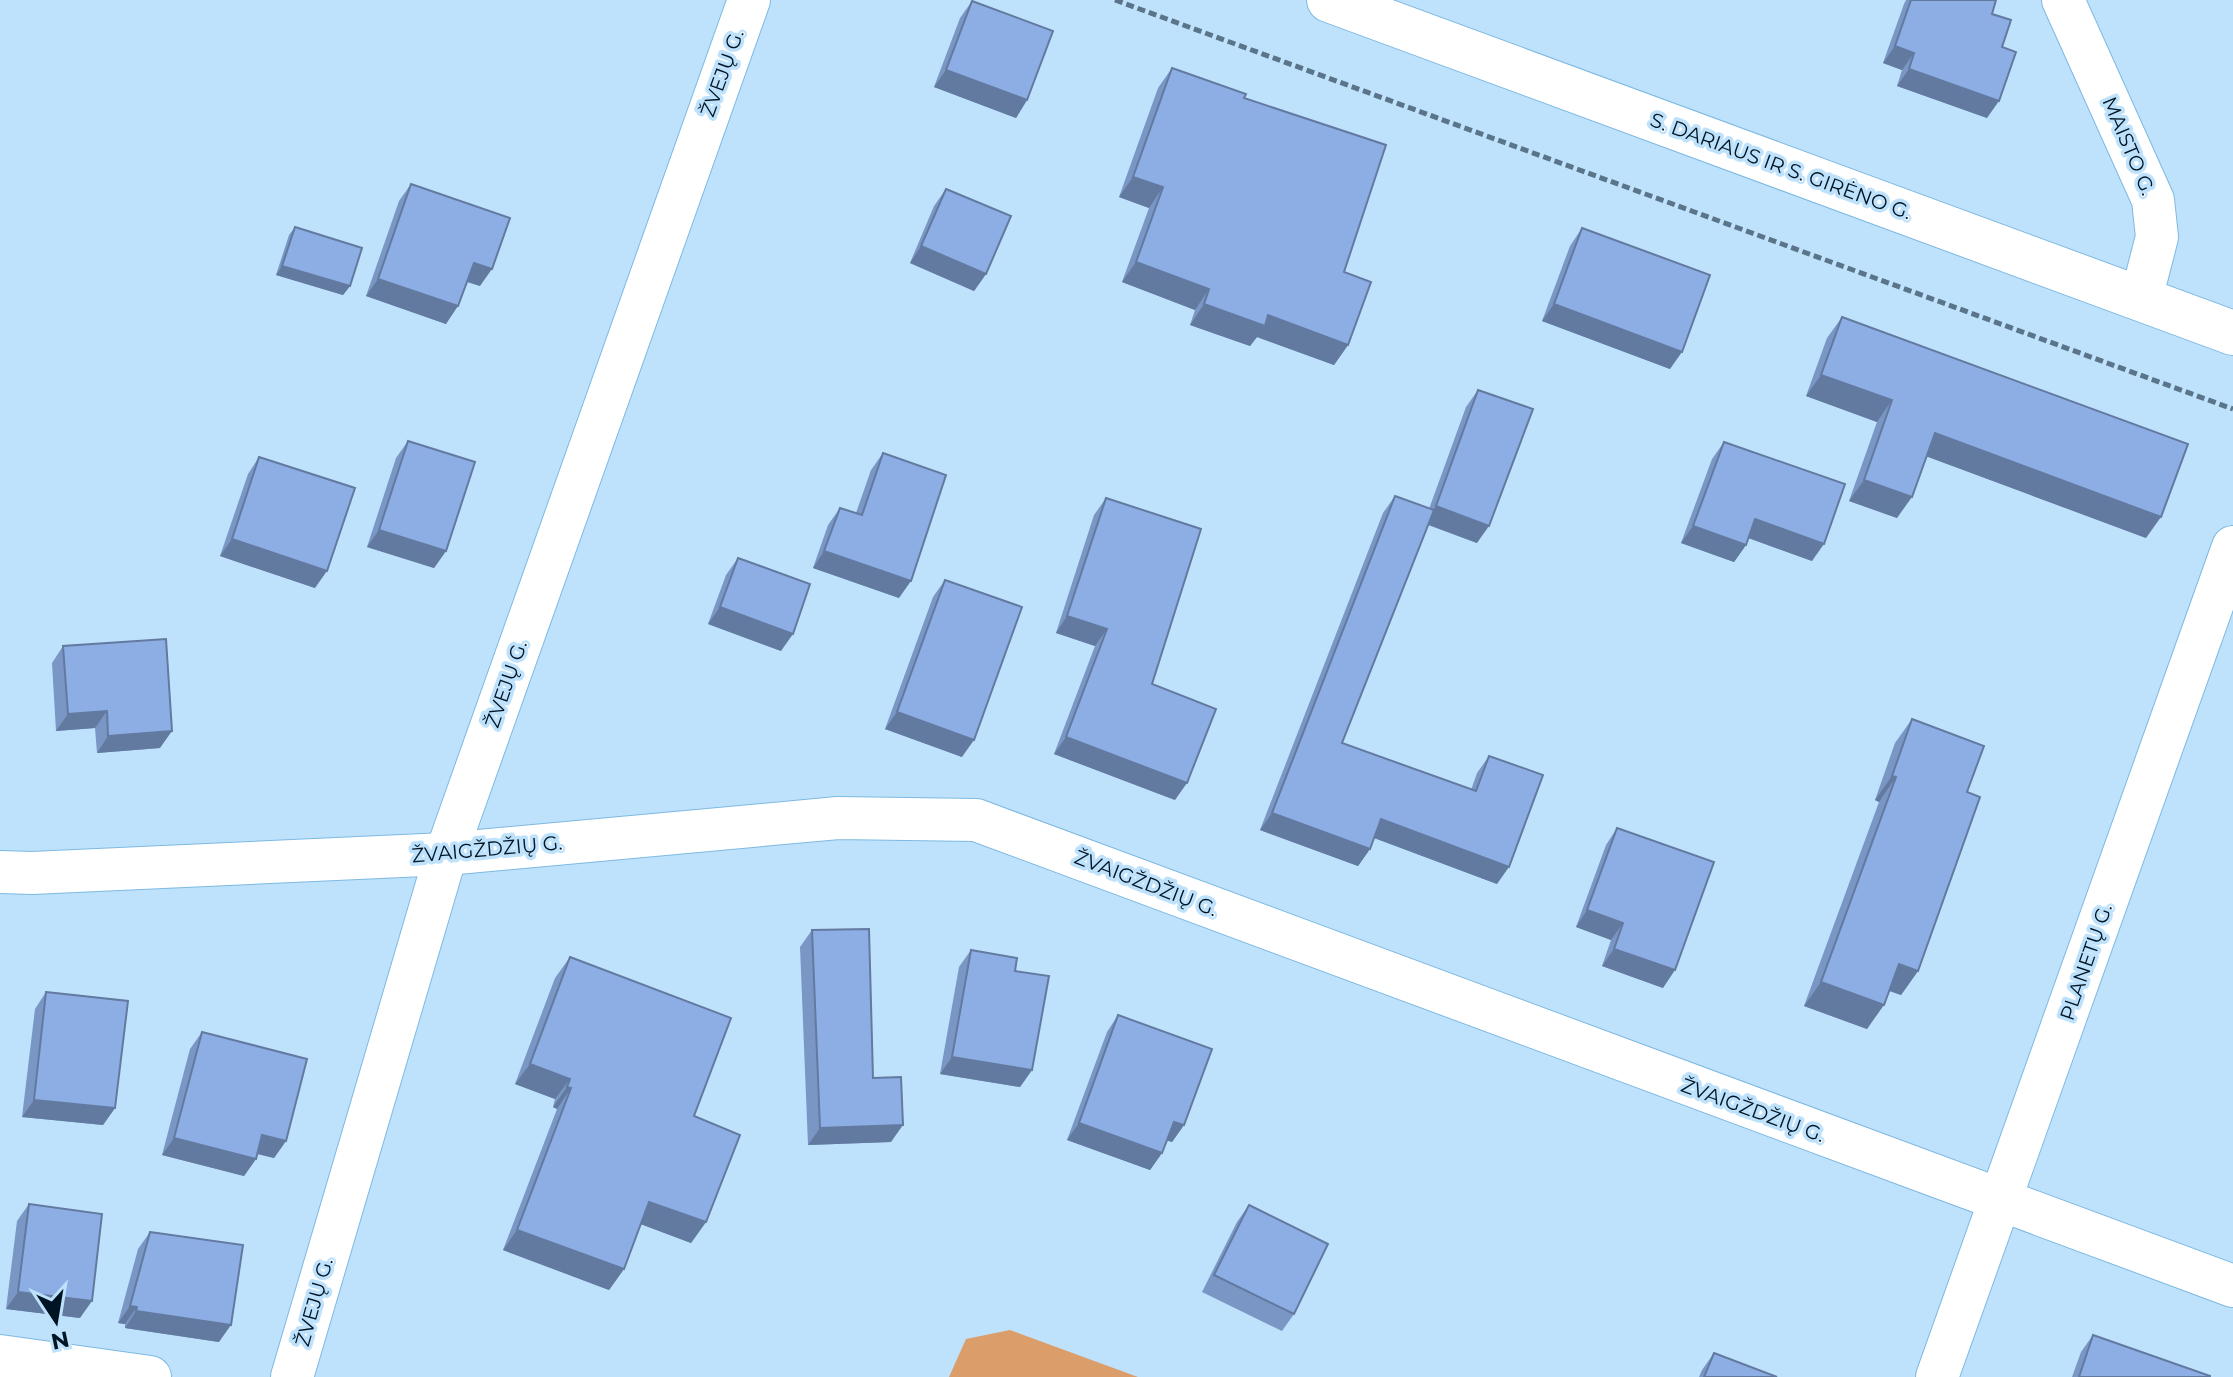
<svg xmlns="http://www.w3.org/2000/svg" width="2233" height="1377" font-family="Montserrat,sans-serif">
  <rect width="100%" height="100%" fill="#bfe2fc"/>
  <polygon fill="#db9d6a" points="1010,1330 1138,1377 949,1377 966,1339"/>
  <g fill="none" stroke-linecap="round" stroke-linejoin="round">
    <defs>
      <g id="minor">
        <polyline points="2063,0 2153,200 2157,237 2141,299"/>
        <polyline points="0,872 32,873 446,854 838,818 976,820 2233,1286"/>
        <polyline points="0,1356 150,1377"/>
        <polyline points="292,1377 446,854 749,0"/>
        <polyline points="1937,1377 2233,547"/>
      </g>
      <polyline id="tertiary" points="1329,0 2233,333"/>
    </defs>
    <use href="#minor" stroke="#7db9e2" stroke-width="44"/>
    <use href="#tertiary" stroke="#7db9e2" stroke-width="46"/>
    <polyline stroke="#5a758a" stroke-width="5" stroke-dasharray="8 4" stroke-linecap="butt" points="1115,0 2233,409"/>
    <use href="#minor" stroke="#fff" stroke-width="42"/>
    <use href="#tertiary" stroke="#fff" stroke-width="44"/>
  </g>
  <g fill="#7996c4">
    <polygon points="1906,0 1996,0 1992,14 2002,47 1987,118 1897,86 1902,70 1883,63 1904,4"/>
    <polygon points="972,1 1027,100 1016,118 934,87 960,18"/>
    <polygon points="1172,68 1244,98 1344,272 1348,345 1334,365 1257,337 1250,346 1190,325 1195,310 1122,282 1149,208 1119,197 1158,88"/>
    <polygon points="411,184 480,286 467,282 446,324 366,296 399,201"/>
    <polygon points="946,189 986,274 974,291 910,263 934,206"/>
    <polygon points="295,227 350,286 343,295 276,275 289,235"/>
    <polygon points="1582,228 1670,369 1542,321 1570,246"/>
    <polygon points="1842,317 2146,538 1926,456 1897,518 1849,501 1877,422 1806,396 1827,338"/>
    <polygon points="1478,390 1477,543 1428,525 1342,743 1471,790 1477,773 1489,756 1497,884 1374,838 1370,849 1358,866 1260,830 1383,513 1395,496 1429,509 1466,407"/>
    <polygon points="408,441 446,551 434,568 367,547 396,458"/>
    <polygon points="1724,442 1812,561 1748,538 1746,545 1734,562 1681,543 1712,459"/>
    <polygon points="883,453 899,598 813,568 828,525 840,508 856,513 871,470"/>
    <polygon points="259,457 315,588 220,556 248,474"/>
    <polygon points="1106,498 1152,684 1175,800 1054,754 1095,646 1056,633 1094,515"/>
    <polygon points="738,558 781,651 708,624 726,575"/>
    <polygon points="945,580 962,757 885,729 933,597"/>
    <polygon points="63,646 160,748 97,753 95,728 56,731 52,663"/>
    <polygon points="1912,719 1967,792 1918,971 1901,995 1889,991 1867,1029 1804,1006 1879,802 1875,800 1895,743"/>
    <polygon points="1617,828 1663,988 1602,966 1611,940 1576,927 1606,845"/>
    <polygon points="812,930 873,1078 891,1142 808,1145 800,947"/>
    <polygon points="971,950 1015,971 1032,1070 1020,1087 940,1074 959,967"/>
    <polygon points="570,957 694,1116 706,1222 691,1243 641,1224 624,1269 609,1290 503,1250 557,1109 553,1107 555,1099 515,1084 555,978"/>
    <polygon points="46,992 115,1108 103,1125 22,1117 35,1009"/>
    <polygon points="1118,1015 1184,1125 1172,1142 1167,1140 1162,1153 1150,1170 1067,1140 1107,1032"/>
    <polygon points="202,1032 286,1141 274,1158 257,1154 256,1159 244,1176 162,1155 190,1049"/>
    <polygon points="29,1204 80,1318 6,1309 17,1221"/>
    <polygon points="1249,1205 1294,1314 1282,1331 1202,1292 1237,1222"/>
    <polygon points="150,1232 219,1342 125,1328 125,1324 118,1323 138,1249"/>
    <polygon points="2093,1335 2210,1377 2072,1377 2081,1352"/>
    <polygon points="1714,1353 1777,1377 1699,1377 1702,1370"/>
  </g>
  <g fill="#637aa0">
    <polygon points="1895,46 1914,53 1902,70 1883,63"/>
    <polygon points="1909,69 1999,101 1987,118 1897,86"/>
    <polygon points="946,70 1027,100 1016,118 934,87"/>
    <polygon points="1133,177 1163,187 1149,208 1119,197"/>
    <polygon points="921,246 986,274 974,291 910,263"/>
    <polygon points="1136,262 1209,289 1195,310 1122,282"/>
    <polygon points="474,263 492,269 480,286 462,280"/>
    <polygon points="282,266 350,286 343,295 276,275"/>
    <polygon points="378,279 458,306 446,324 366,296"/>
    <polygon points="1204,304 1268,315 1348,345 1334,365 1257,337 1250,346 1190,325"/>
    <polygon points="1554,304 1682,352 1670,369 1542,321"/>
    <polygon points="1821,375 1892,400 1877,422 1806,396"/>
    <polygon points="1935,433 2161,517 2146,538 1920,454"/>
    <polygon points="1864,480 1912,497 1897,518 1849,501"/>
    <polygon points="1436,506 1489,526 1477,543 1424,523"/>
    <polygon points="1755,519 1824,544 1812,561 1743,536"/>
    <polygon points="1693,526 1746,545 1734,562 1681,543"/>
    <polygon points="379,530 446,551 434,568 367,547"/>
    <polygon points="232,539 327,571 315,588 220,556"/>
    <polygon points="824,551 911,581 899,598 813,568"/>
    <polygon points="720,607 793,634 781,651 708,624"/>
    <polygon points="1067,616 1107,629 1095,646 1056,633"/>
    <polygon points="107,711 95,728 56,731 68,714"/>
    <polygon points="897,712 974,740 962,757 885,729"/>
    <polygon points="172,731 160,748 97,753 108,736"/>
    <polygon points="1066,737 1187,783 1175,800 1054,754"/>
    <polygon points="1892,776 1896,777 1879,802 1875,800"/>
    <polygon points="1272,813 1370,849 1358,866 1260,830"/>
    <polygon points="1381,819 1509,867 1497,884 1369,836"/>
    <polygon points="1587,910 1623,923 1611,940 1576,927"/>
    <polygon points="1614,949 1675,970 1663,988 1602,966"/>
    <polygon points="1899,964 1918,971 1901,995 1882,988"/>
    <polygon points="1821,982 1884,1005 1867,1029 1804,1006"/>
    <polygon points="952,1057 1032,1070 1020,1087 940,1074"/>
    <polygon points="530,1064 570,1079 555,1099 515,1084"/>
    <polygon points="567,1087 571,1088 557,1109 553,1107"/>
    <polygon points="34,1100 115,1108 103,1125 22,1117"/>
    <polygon points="1174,1122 1184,1125 1172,1142 1162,1139"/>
    <polygon points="1079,1123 1162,1153 1150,1170 1067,1140"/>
    <polygon points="903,1125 891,1142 808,1145 820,1128"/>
    <polygon points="262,1135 286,1141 274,1158 250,1152"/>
    <polygon points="174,1138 256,1159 244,1176 162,1155"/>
    <polygon points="649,1202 706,1222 691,1243 635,1222"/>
    <polygon points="517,1230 624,1269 609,1290 503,1250"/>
    <polygon points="18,1292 92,1301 80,1318 6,1309"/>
    <polygon points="130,1306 137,1307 125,1324 118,1323"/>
    <polygon points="136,1311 231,1325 219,1342 125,1328"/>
  </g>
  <g fill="#8daee4" stroke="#637aa0" stroke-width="2">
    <polygon points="1911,0 1996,0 1992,14 2011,20 2002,47 2016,52 1999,101 1909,69 1914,53 1895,46"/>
    <polygon points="972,1 1053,31 1027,100 946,70"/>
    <polygon points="1172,68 1246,94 1244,98 1386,145 1344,272 1371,282 1348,345 1268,315 1265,326 1204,304 1209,289 1136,262 1163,187 1133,177"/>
    <polygon points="411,184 510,218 492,269 474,263 458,306 378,279"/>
    <polygon points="946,189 1011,216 986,274 921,246"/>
    <polygon points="295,227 362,248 350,286 282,266"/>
    <polygon points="1582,228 1710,275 1682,352 1554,304"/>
    <polygon points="1842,317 2188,444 2161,517 1935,433 1912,497 1864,480 1892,400 1821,375"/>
    <polygon points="1478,390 1533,409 1489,526 1436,506"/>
    <polygon points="408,441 475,462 446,551 379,530"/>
    <polygon points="1724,442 1845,484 1824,544 1755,519 1746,545 1693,526"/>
    <polygon points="883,453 946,475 911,581 824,551 840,508 862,515"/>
    <polygon points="259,457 355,488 327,571 232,539"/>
    <polygon points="1395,496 1434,510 1342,743 1476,791 1489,756 1543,775 1509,867 1381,819 1370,849 1272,813"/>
    <polygon points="1106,498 1201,529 1152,684 1216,709 1187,783 1066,737 1107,629 1067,616"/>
    <polygon points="738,558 810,584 793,634 720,607"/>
    <polygon points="945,580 1022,607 974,740 897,712"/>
    <polygon points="166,639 172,731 108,736 107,711 68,714 63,646"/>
    <polygon points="1912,719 1984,746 1967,792 1980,797 1918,971 1899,964 1884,1005 1821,982 1896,777 1892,776"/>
    <polygon points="1617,828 1714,862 1675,970 1614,949 1623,923 1587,910"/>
    <polygon points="869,929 873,1078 901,1077 903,1125 820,1128 812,930"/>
    <polygon points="971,950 1017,958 1015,971 1049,976 1032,1070 952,1057"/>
    <polygon points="570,957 731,1018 694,1116 740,1135 706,1222 649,1202 624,1269 517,1230 571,1088 567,1087 570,1079 530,1064"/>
    <polygon points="46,992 128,1001 115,1108 34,1100"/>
    <polygon points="1118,1015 1212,1049 1184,1125 1174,1122 1162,1153 1079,1123"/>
    <polygon points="202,1032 307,1059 286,1141 262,1135 256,1159 174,1138"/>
    <polygon points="29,1204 102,1214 92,1301 18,1292"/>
    <polygon points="1249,1205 1328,1244 1294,1314 1214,1275"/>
    <polygon points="150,1232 243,1245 231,1325 136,1311 137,1307 130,1306"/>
    <polygon points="2093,1335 2210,1376 2210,1377 2079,1377"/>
    <polygon points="1714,1353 1777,1377 1704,1377"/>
  </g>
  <g text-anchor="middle" stroke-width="7" stroke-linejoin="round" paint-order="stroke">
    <g font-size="20" fill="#001524" stroke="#bfe2fc">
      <text transform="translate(722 73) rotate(-70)" y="7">ŽVEJŲ G.</text>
      <text transform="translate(2129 146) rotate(67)" y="7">MAISTO G.</text>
      <text transform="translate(1781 166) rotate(20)" y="7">S. DARIAUS IR S. GIRĖNO G.</text>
      <text transform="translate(506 684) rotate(-71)" y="7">ŽVEJŲ G.</text>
      <text transform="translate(487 849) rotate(-5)" y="7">ŽVAIGŽDŽIŲ G.</text>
      <text transform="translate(1146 883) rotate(21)" y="7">ŽVAIGŽDŽIŲ G.</text>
      <text transform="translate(2086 962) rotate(-71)" y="7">PLANETŲ G.</text>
      <text transform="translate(1753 1110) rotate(20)" y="7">ŽVAIGŽDŽIŲ G.</text>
      <text transform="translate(314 1302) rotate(-74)" y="7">ŽVEJŲ G.</text>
    </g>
  </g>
  <g transform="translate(56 1321) rotate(168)" stroke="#bfe2fc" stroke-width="6" paint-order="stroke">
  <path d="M0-6L14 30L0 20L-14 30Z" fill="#001524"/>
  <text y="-12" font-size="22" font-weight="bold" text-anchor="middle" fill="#001524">N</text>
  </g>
</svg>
